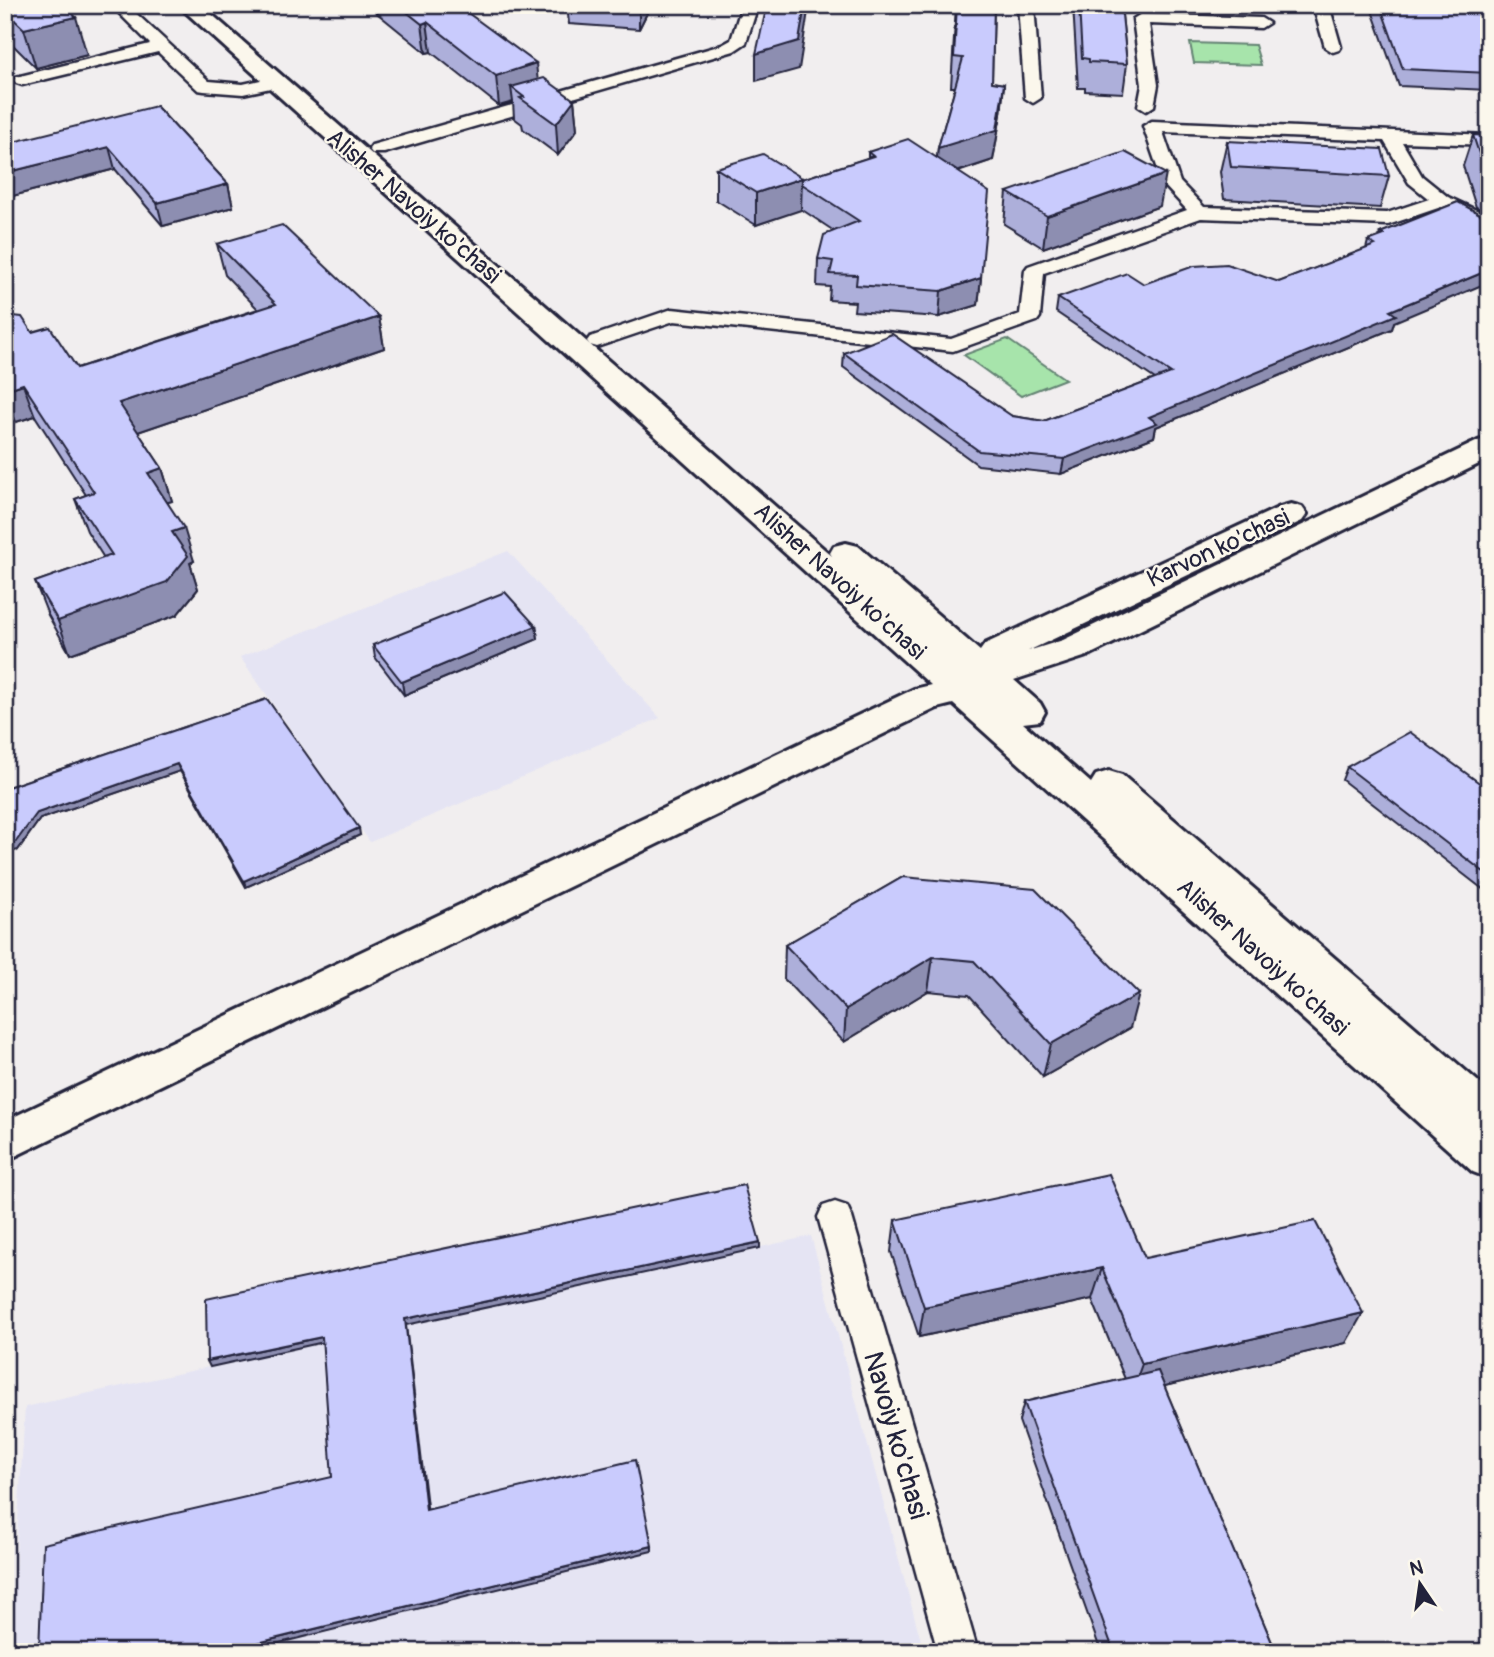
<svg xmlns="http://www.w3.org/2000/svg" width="1494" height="1657" font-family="Pangolin,sans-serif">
  <rect width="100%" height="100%" fill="#f1eeef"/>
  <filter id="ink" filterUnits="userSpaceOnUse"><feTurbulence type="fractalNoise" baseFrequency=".0143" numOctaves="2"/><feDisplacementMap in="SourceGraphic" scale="14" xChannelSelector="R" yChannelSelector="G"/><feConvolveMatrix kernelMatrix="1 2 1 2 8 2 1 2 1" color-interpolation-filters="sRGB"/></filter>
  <g filter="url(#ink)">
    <g fill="#e5e4f3">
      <polygon points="508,551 660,718 370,842 240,657"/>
      <polygon points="811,1236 924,1652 10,1652 25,1407"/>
    </g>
    <g fill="#a7e4ab" stroke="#648373" stroke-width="2">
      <polygon points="1190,43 1255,45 1261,65 1194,63"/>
      <polygon points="1007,339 1065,379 1021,396 964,355"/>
    </g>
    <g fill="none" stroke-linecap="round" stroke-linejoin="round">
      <defs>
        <g id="street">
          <polygon points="111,5 127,5 209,81 243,84 274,77 282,82 280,86 243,94 204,91 198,90 158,52 22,85 16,83 14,80 16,77 150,44"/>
          <polygon points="742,5 758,5 746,43 734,51 384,153 372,153 369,149 372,145 722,45 731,40"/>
          <polygon points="1018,5 1034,5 1041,98 1033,103 1025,98"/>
          <polygon points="1313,5 1329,5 1341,47 1339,50 1333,52 1325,47"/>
          <polygon points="1141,14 1261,18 1269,23 1261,28 1149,24 1158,85 1154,106 1146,111 1138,106 1142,85 1133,19"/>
          <path d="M 1152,121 L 1489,135 L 1489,145 L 1402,142 L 1422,176 L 1448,197 L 1489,216 L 1489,229 L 1441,207 L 1388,225 L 1201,218 L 1044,273 L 1040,317 L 1037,321 L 953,351 L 674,321 L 597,347 L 590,345 L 587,341 L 590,337 L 672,309 L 951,339 L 1020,314 L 1025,270 L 1028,266 L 1187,210 L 1163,184 L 1143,126 ZM 1163,132 L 1384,141 L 1409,183 L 1429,199 L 1387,213 L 1204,207 L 1180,182 Z"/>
          <polygon points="835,1202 847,1206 852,1217 978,1652 938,1652 818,1217 823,1206"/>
        </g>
        <polygon id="secondary" points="178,5 201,5 832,556 830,553 834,546 846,543 858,546 980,651 985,644 1280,507 1291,504 1302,507 1307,514 1302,521 1028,651 1063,640 1478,441 1489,438 1489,459 1087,656 1014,680 1040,703 1045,712 1040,721 1023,723 1091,783 1096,775 1109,771 1122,775 1489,1091 1489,1178 1473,1172 953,704 937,708 5,1161 5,1121 914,689 931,685"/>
      </defs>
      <use href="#street" stroke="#22223b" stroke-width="5"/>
      <use href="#secondary" stroke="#22223b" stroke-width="6"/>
      <use href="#street" fill="#fbf7ec" fill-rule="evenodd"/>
      <use href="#secondary" fill="#fbf7ec" fill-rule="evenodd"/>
    </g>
    <g fill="#adafda" stroke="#22223b" stroke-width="2">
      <polygon points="5,5 87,55 36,68 5,37"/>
      <polygon points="367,5 457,5 538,80 574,100 577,130 558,155 523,129 522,124 514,118 513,102 499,106 431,52 426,53"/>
      <polygon points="567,5 651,5 639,29 569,24"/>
      <polygon points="956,5 994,5 992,82 1004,84 1001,114 993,160 958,172 981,278 978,305 939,317 854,311 855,302 829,300 830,287 817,286 818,259 834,231 801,209 756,225 716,200 716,168 802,179 868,158 868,152 937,158 938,148 955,87 951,87"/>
      <polygon points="1073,5 1121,5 1127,64 1123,93 1085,91 1085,88 1078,88"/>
      <polygon points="1370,5 1489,5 1489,90 1399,86"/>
      <polygon points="156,106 228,184 233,207 163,226 115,169 5,198"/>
      <polygon points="1473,135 1489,136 1489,213 1476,207 1463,166"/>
      <polygon points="1227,141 1389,176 1380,208 1224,199 1220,172"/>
      <polygon points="1007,192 1160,206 1043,248 1004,224"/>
      <polygon points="1458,202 1394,322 1392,329 1156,427 1154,437 1061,474 978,465 843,367 844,353 1012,416 1044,421 1155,379 1056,312 1058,298 1144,284 1279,282 1366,249 1368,241 1379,237 1380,233"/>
      <polygon points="217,244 379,317 384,348 138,432 162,468 172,501 167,502 194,561 190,563 198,589 177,615 70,654 48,615 35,582 104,558 87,531 75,499 86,495 35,416 16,422 5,405 5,315 77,368 258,309 225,275"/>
      <polygon points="536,626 538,639 404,695 375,657 373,645"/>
      <polygon points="1489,630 1489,644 1484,641"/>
      <polygon points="267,699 360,835 246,887 180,771 40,819 18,850 5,788"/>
      <polygon points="1347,767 1489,790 1489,894 1342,780"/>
      <polygon points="903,877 1130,1028 1043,1077 969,995 928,991 844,1042 784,979 785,945"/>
      <polygon points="895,1220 1145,1258 1346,1343 1164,1386 1276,1652 1101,1652 1019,1421 1024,1402 1125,1379 1092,1299 919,1337 891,1252"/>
    </g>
    <g fill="#8d8eb1" stroke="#22223b" stroke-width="2">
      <polygon points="641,5 651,5 639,29 639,10"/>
      <polygon points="805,5 809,5 799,69 756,81 756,54"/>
      <polygon points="76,17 87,55 36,68 24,29"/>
      <polygon points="427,22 431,52 426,53 422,24"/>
      <polygon points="536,63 539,93 511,87 513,102 499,106 496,76"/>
      <polygon points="1004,84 1001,114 993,160 935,179 938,148"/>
      <polygon points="574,100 577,130 558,155 556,124"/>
      <polygon points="109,147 115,169 5,198 5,173"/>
      <polygon points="1166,174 1160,206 1043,248 1047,216"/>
      <polygon points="802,178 801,210 756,225 756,193"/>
      <polygon points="228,184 233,207 163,226 157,203"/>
      <polygon points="1489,270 1489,282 1394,322 1392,329 1156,427 1154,437 1061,474 1064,459 1149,417 1390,311"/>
      <polygon points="981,278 978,305 939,317 941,291"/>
      <polygon points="379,317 384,348 129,435 119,403"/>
      <polygon points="23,384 35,416 16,422 5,393 5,390"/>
      <polygon points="162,468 172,501 158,505 148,473"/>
      <polygon points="184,528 194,561 190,563 198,589 177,615 70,654 58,621 172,532"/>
      <polygon points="536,626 538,639 404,695 402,682"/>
      <polygon points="177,764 180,771 40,819 18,850 5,854 5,846 37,813"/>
      <polygon points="359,828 360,835 246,887 244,881"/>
      <polygon points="933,957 928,991 844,1042 846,1009"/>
      <polygon points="1139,994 1130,1028 1043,1077 1051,1044"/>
      <polygon points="760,1242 760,1248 406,1325 428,1515 426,1510 405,1319"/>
      <polygon points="1102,1268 1092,1299 919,1337 924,1307"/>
      <polygon points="1363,1313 1346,1343 1131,1394 1142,1364"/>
      <polygon points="322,1337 324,1342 210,1367 207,1361"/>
      <polygon points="652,1546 652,1551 243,1652 221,1652"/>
    </g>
    <g fill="#c9cbfd" stroke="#22223b" stroke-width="2">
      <polygon points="5,5 64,5 76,17 24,29 5,11"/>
      <polygon points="398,5 457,5 536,63 496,76 427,22 422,24"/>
      <polygon points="567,5 641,5 639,10"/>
      <polygon points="767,5 805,5 799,41 756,54"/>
      <polygon points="957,5 994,5 992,82 1004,84 997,130 938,148 963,58 954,57"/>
      <polygon points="1079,5 1121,5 1127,64 1089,62 1089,59 1082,58"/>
      <polygon points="1380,5 1489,5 1489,73 1403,69"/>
      <polygon points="544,78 574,100 556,124 520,98 524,97 511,87"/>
      <polygon points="156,106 228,184 157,203 109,147 5,173 5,144"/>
      <polygon points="1473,135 1489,136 1489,176 1486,175"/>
      <polygon points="908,139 989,192 981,278 941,291 856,285 857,275 830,274 833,261 818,259 824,235 859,221 802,184 802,179 873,156 868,152"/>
      <polygon points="1227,141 1382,149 1389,176 1231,167"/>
      <polygon points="1125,152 1166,174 1047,216 1007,192"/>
      <polygon points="763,154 802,178 756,193 716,168"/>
      <polygon points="1458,202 1489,219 1489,270 1390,311 1396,315 1149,417 1157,423 1064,459 979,451 844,353 892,334 1012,416 1044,421 1171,373 1058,298 1127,273 1144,284 1194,266 1227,264 1279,282 1375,245 1368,241 1384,235 1380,233"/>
      <polygon points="282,225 379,317 119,403 162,468 148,473 184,528 172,532 188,556 167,582 58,621 35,582 112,555 75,499 94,492 23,384 5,390 5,315 22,317 32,332 50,327 77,368 276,304 217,244"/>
      <polygon points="505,592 536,626 402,682 373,645"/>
      <polygon points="267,699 359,828 244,881 177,764 37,813 15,843 5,846 5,788"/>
      <polygon points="1410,732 1489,790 1489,876 1347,767"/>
      <polygon points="903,877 1035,889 1139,994 1051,1044 974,961 933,957 846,1009 785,945"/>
      <polygon points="1109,1174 1145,1258 1315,1221 1363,1313 1142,1364 1102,1268 924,1307 895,1220"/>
      <polygon points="744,1185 760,1242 405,1319 426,1510 635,1460 652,1546 221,1652 39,1652 43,1544 332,1477 322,1337 207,1361 206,1299"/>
      <polygon points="1158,1371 1276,1652 1114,1652 1024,1402"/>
      <polygon points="1489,1641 1489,1652 1447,1652"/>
    </g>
  </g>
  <g text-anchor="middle" stroke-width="5" stroke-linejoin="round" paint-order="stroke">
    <g font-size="24" fill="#22223b" stroke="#fbf7ec">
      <text transform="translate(414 206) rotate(41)" y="8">Alisher Navoiy ko'chasi</text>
      <text transform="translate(1218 548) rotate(-25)" y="8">Karvon ko'chasi</text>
      <text transform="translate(840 581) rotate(42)" y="8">Alisher Navoiy ko'chasi</text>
      <text transform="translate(1263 957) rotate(42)" y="8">Alisher Navoiy ko'chasi</text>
    </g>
    <g font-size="28" fill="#22223b" stroke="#fbf7ec">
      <text transform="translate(897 1435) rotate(74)" y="10">Navoiy ko'chasi</text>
    </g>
  </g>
  <rect width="1494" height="1657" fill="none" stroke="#fbf7ec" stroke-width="28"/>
  <rect x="14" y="14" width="1466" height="1629" fill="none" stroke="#22223b" stroke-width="2.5" filter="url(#ink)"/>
  <g transform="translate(1420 1584) rotate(347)" stroke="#fbf7ec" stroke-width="5" paint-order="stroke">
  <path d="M0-5L12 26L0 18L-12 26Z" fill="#22223b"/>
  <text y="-10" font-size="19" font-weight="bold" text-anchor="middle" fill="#22223b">N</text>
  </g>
</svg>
